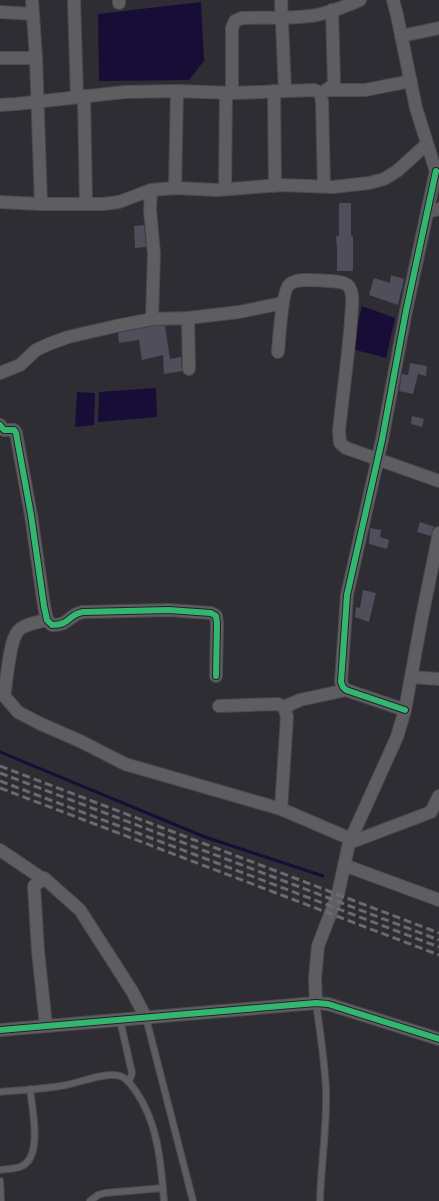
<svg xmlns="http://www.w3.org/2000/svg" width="439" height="1201" font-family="Lora,serif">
  <rect width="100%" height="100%" fill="#2e2d33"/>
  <g fill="#180d37">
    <polygon points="201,2 204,61 189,80 99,81 98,14"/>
    <polygon points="362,306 395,318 386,358 352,349"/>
    <polygon points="156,388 157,417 98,422 99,392"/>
    <polygon points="77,392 95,393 94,425 75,427"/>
  </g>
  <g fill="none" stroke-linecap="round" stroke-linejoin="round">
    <polyline stroke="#180d37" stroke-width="3" points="0,752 205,837 323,876"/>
  </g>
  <g fill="#504e5b">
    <polygon points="339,203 351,203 351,236 353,236 353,271 337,271 337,249 336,236 339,236"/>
    <polygon points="144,225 146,247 135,248 134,226"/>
    <polygon points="391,275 404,279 398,305 369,295 374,278 390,283"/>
    <polygon points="153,326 165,326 170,359 181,357 182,371 164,374 163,355 142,360 139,340 119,343 118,333"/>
    <polygon points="410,363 427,366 426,376 418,374 413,394 399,391 402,374 408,375"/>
    <polygon points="412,416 424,419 422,427 411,424"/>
    <polygon points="420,522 435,527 433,528 431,536 417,532"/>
    <polygon points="370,528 381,530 380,537 389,540 387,549 369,544"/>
    <polygon points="363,590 376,593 369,622 355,617 356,607 360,608"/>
  </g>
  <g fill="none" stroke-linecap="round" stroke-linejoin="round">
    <defs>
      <g id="lane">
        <path d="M 316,1003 C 320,1032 325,1062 326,1091 C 327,1128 321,1164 320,1201"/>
        <polyline points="146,1018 193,1201"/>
        <polyline points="120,1020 132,1073 129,1082"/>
        <path d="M 0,1092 C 22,1090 45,1089 66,1085 C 82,1082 105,1072 120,1076 C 127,1078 131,1085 135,1090 C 158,1122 161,1163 164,1201"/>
        <path d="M 0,1170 C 7,1169 16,1169 22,1166 C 43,1156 32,1108 30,1089"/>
        <polyline points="0,1181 1,1201"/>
        <polyline points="90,1201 98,1195 105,1193 163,1188"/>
      </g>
      <g id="street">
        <polyline points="32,0 36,58 41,204"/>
        <polyline points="74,0 77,97"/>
        <polyline points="281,0 285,91"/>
        <polyline points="393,0 397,15 416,108 438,178"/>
        <polyline points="119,3 119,0"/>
        <polyline points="0,12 33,14"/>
        <polyline points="401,36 439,28"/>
        <polyline points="0,58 36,58"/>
        <polyline points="328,90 365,90 411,81"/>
        <polyline points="274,91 275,186"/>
        <path d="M 232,93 L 314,90 C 320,92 321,95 322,101 L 324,186"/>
        <polyline points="320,94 332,86 334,82 332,10"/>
        <polyline points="84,96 86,204"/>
        <path d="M 0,105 L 16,104 L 125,92 L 177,91 L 232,93 L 232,28 L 235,21 L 242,18 C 265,17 288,19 310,16 C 327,14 344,7 360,0"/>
        <polyline points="175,188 177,91"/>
        <polyline points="225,189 226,93"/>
        <polyline points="151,190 150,210 154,254 152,319"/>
        <polyline points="0,202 41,204 104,204 119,202 151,190 175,188 218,190 280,185 333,187 369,183 384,179 397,171 427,144"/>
        <polyline points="427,212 439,209"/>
        <polyline points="188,318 189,369"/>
        <path d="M 278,352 C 279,340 282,289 290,284 C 298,277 321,281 331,281 C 339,282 349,282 351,291 C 354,300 351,312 351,321 C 348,357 343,394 339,430 L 340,443 L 346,448 L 439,481"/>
        <polyline points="0,373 20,365 36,350 49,344 68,337 116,326 152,319 188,318 239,312 283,303"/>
        <path d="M 0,425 L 4,430 L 14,430 L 16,433 L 31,515 L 44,606 L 47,620 L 52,625 C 71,625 67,615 83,612 L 169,610 L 211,613 L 216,616 L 217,623 L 216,676"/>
        <polyline points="411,677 439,679"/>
        <polyline points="0,691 18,712 41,724 80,741 125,764 281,809 351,839"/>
        <path d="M 4,696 C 7,681 9,641 18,631 C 24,624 38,622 47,620"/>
        <polyline points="219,706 278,704 284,707 287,716 281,809"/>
        <polyline points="284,707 300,700 346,690"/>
        <polyline points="405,710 346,690 343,687 341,682 347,595 382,440 406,311 436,171"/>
        <polyline points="349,843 431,812 439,796"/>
        <polyline points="0,850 43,879"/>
        <polyline points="344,865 439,900"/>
        <polyline points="316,1003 315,978 318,946 338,894 349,843 397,737 405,710 421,622 439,533"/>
        <polyline points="46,1026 38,951 34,886 44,878 80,910 132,991 146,1018"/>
        <polyline points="0,1030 316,1003 328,1004 439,1039"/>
      </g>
    </defs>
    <use href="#lane" stroke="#4b4b4f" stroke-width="8"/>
    <use href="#street" stroke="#4b4b4f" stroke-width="14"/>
    <use href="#lane" stroke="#5e5e61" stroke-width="6"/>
    <use href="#street" stroke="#5e5e61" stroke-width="12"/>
    <g stroke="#6b6b6f" stroke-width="3" stroke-dasharray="8 4" stroke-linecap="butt">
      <polyline points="0,766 439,933"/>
      <polyline points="0,773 439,940"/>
      <polyline points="0,781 439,947"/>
      <polyline points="0,788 439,955"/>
    </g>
    <defs>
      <g id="cycleway">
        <path d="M 0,425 L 4,430 L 14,430 L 16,433 L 31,515 L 44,606 L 47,620 L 52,625 C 71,625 67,615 83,612 L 169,610 L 211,613 L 216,616 L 217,623 L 216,676"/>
        <polyline points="405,710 346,690 343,687 341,682 347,595 382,440 406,311 436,171"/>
        <polyline points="0,1030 316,1003 328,1004 439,1039"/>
      </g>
    </defs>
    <use href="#cycleway" stroke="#22222b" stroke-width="8"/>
    <use href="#cycleway" stroke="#33b770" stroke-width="6"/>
  </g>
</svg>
